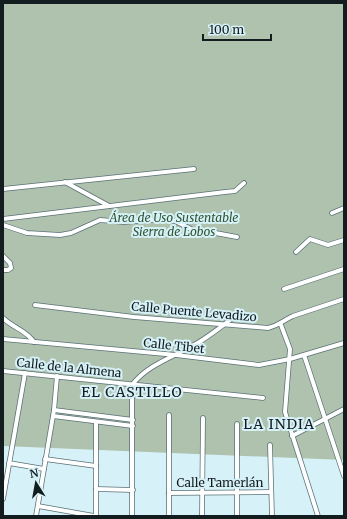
<svg xmlns="http://www.w3.org/2000/svg" width="347" height="519" font-family="Merriweather,serif">
  <rect width="100%" height="100%" fill="#d7f1f8"/>
  <polygon fill="#afc2ae" points="3,3 344,3 344,460 3,446"/>
  <g fill="none" stroke-linecap="round" stroke-linejoin="round">
    <defs>
      <g id="street">
        <polyline points="65,182 109,206"/>
        <polyline points="3,189 194,169"/>
        <polyline points="332,213 344,208"/>
        <polyline points="3,219 225,192 235,191 244,183"/>
        <polyline points="3,225 27,233 60,235 71,233 100,220 124,222 163,219 175,221 195,231 210,232 237,237"/>
        <polyline points="296,252 310,239 328,245 344,240"/>
        <polyline points="3,256 10,263 11,268 8,270 3,270"/>
        <polyline points="284,289 344,269"/>
        <path d="M 35,305 L 134,317 L 268,328 C 280,325 282,321 293,316 L 344,299"/>
        <path d="M 3,318 C 13,328 26,330 34,342"/>
        <polyline points="281,325 290,349 285,412 318,516"/>
        <polyline points="3,339 176,355 259,365 290,359 344,343"/>
        <polyline points="304,355 344,476"/>
        <polyline points="3,371 263,398"/>
        <polyline points="132,385 132,516"/>
        <path d="M 132,385 C 147,365 173,357 194,345 C 207,338 218,329 230,320"/>
        <polyline points="54,410 133,420"/>
        <polyline points="53,416 133,426"/>
        <polyline points="96,422 96,516"/>
        <polyline points="237,424 237,516"/>
        <polyline points="292,436 344,409"/>
        <polyline points="270,445 272,516"/>
        <polyline points="45,459 96,466"/>
        <polyline points="9,463 44,469"/>
        <polyline points="96,489 133,490"/>
        <polyline points="169,493 271,492"/>
        <polyline points="3,499 25,373"/>
        <polyline points="38,506 94,516"/>
        <polyline points="36,516 54,410 57,376"/>
        <polyline points="169,516 169,415"/>
        <polyline points="202,516 203,418"/>
      </g>
    </defs>
    <use href="#street" stroke="#5a7177" stroke-width="5.5"/>
    <use href="#street" stroke="#fff" stroke-width="4"/>
  </g>
  <g text-anchor="middle" stroke-width="4" stroke-linejoin="round" paint-order="stroke">
    <g font-size="12" font-style="italic" fill="#2f5430" stroke="#d7f1f8">
      <text x="174" y="222">Área de Uso Sustentable<tspan x="174" dy="14">Sierra de Lobos</tspan></text>
    </g>
    <g font-size="12" fill="#131d1f" stroke="#d7f1f8">
      <text transform="translate(194 312) rotate(5)" y="4">Calle Puente Levadizo</text>
      <text transform="translate(174 346) rotate(6)" y="4">Calle Tibet</text>
      <text transform="translate(69 368) rotate(6)" y="4">Calle de la Almena</text>
      <text x="220" y="487">Calle Tamerlán</text>
    </g>
    <g font-size="14" letter-spacing="1" fill="#131d1f" stroke="#d7f1f8">
      <text x="132" y="397">EL CASTILLO</text>
      <text x="279" y="429">LA INDIA</text>
    </g>
  </g>
  <rect width="347" height="519" fill="none" stroke="#131d1f" stroke-width="8"/>
  <g transform="translate(36 483) rotate(349)" stroke="#d7f1f8" stroke-width="3" paint-order="stroke">
  <path d="M0-3L7 15L0 10L-7 15Z" fill="#131d1f"/>
  <text y="-6" font-size="11" font-weight="bold" text-anchor="middle" fill="#131d1f">N</text>
  </g>
  <path d="M203 34v6h68v-6" fill="none" stroke="#131d1f" stroke-width="2"/>
  <text x="209" y="34" font-size="12" fill="#131d1f" stroke="#d7f1f8" stroke-width="3" paint-order="stroke">100 m</text>
</svg>
